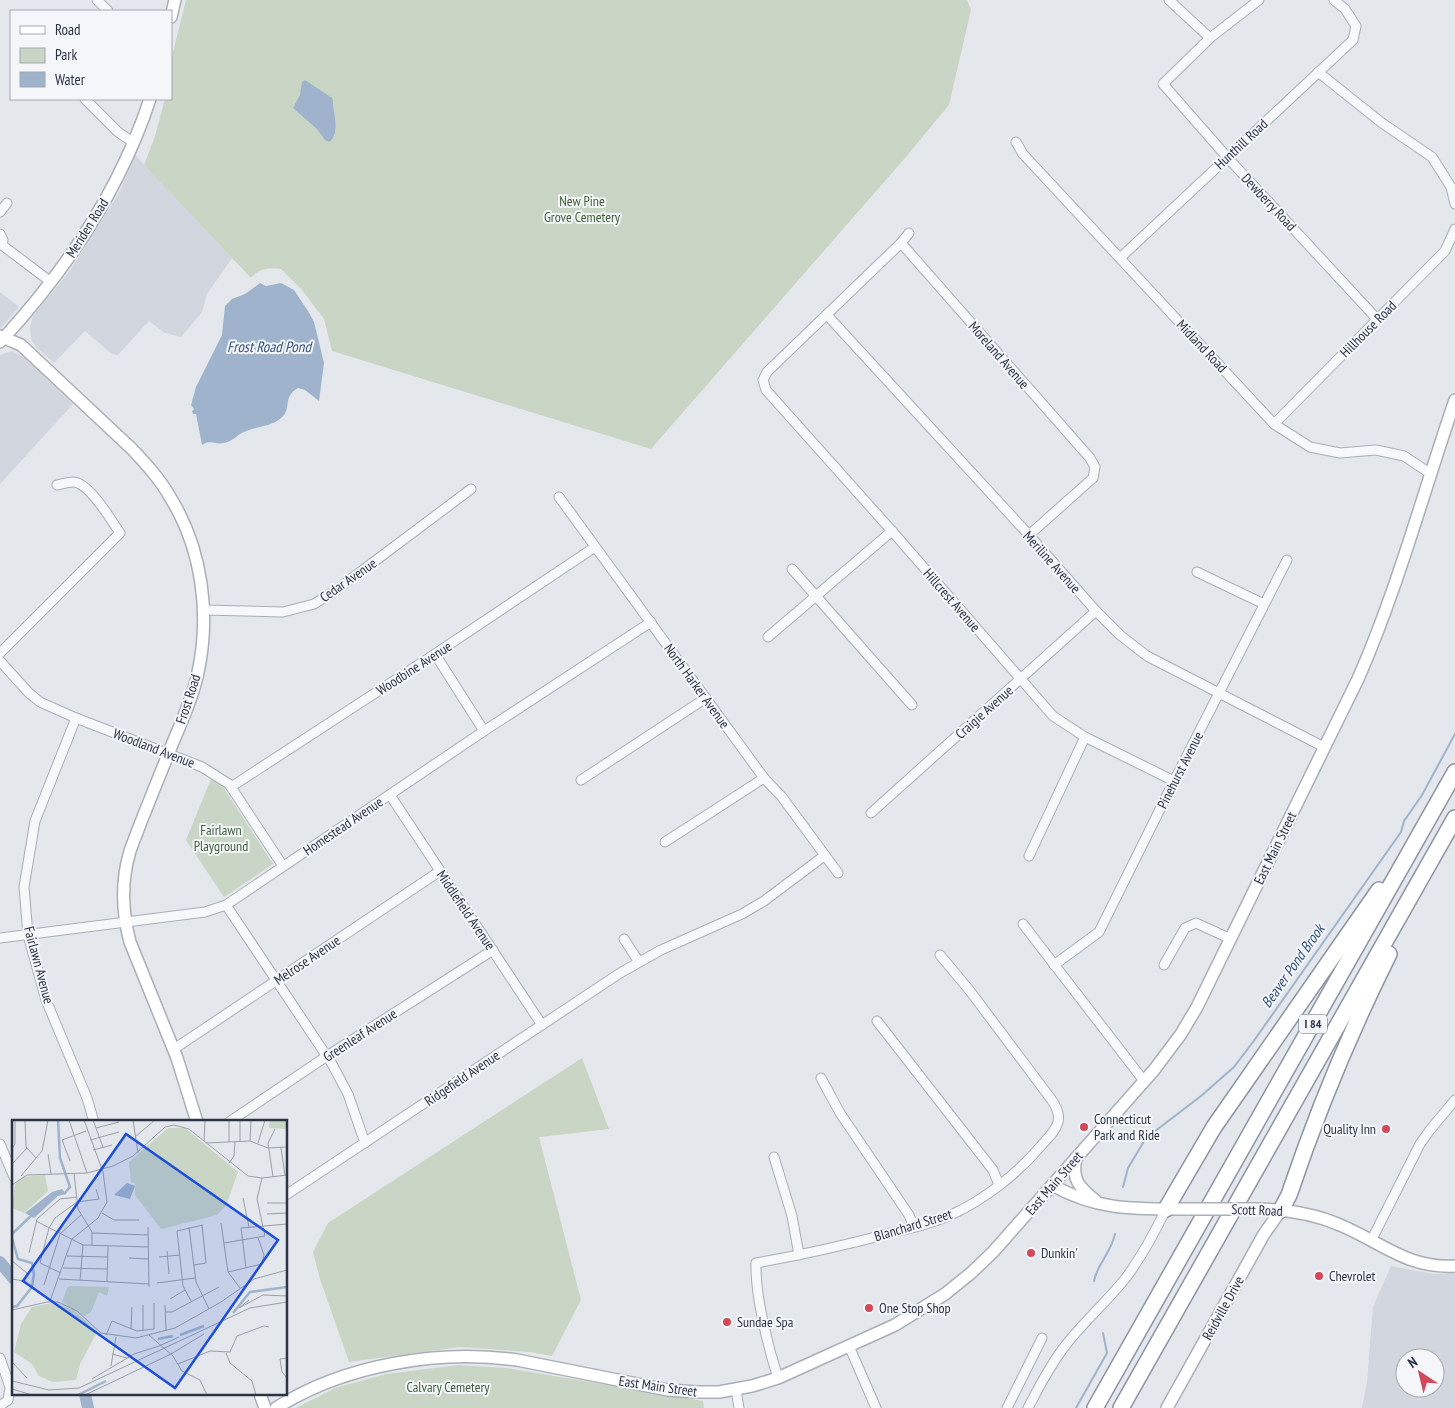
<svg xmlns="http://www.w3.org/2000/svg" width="1455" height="1408" font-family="'PT Sans Narrow',sans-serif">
  <rect width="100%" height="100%" fill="#e4e7ec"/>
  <g fill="#d2d6de" fill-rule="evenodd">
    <polygon points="135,155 232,258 207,294 202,312 181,337 165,333 149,321 118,355 112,354 85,331 54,363 36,347 31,339 30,327 33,316 69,272 111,206 121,189"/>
    <polygon points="0,292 19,307 0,329"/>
    <polygon points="12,351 24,357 73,404 0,484 0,355"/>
    <path d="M 1391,1266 L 1433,1274 L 1455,1273 L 1455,1408 L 1362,1408 L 1367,1382 L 1373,1307 ZM 1405,1358 L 1435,1358 L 1435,1388 L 1405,1388 Z"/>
  </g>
  <g fill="#c9d6c5">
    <path d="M 186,0 L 967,0 L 971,10 L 949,105 L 905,158 L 651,449 L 332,351 L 324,319 L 302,290 L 281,269 C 269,268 259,268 251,278 L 144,165 L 155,136 L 165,99 L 171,99 L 172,56 Z"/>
    <polygon points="211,779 223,787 273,864 224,897 186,840"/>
    <polygon points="582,1058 609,1129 539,1137 581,1300 552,1356 530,1352 460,1347 349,1362 320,1279 313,1252 328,1223"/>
    <polygon points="459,1365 506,1368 703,1401 704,1408 296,1408 335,1388 386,1374"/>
  </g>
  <g fill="#9fb4cc">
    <path d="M 305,80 L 332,98 L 333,101 C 333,114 341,134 329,142 L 325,140 L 317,129 L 293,108 L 300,95 L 302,82 Z"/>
    <path d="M 260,283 L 266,286 L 281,283 L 294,290 L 308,311 L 314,322 L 324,363 L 319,401 L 305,390 L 298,388 C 280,398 295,411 277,421 C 267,427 254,427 244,432 C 237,435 232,442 224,443 C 215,445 210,439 202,445 L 196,414 L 193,414 L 192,411 L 194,409 L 191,405 L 196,387 L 222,335 L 225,306 L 232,299 L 245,294 Z"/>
  </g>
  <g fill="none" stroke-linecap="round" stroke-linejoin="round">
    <g stroke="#9fb4cc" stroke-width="2">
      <polyline points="1123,1187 1128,1168 1146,1138 1201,1096 1234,1067 1253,1042 1401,832 1404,821 1422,795 1455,734"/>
      <path d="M 1094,1281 C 1097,1264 1111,1253 1115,1234"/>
      <polyline points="1076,1408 1107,1353 1103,1333"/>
    </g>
    <g stroke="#9fb4cc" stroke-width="12">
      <polyline points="0,1262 14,1279"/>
      <polyline points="85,1394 88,1408"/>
    </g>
    <defs>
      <g id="street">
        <polyline points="97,0 108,11"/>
        <polyline points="1169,0 1210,38"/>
        <polyline points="1259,0 1210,38 1163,84 1227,157 1377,319"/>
        <polyline points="1318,72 1382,123 1432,157 1451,187 1455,204"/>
        <polyline points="85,99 118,132 134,143"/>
        <polyline points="1016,142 1023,154 1274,424 1310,447 1340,453 1376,450 1404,456 1431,474"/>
        <polyline points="0,212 7,203"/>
        <polyline points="909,233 901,243 767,372 763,380 766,390 892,531 1053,716 1085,737 1174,781"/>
        <polyline points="0,234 3,240 2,245 51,282"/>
        <polyline points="901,243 1090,458 1095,467 1093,478 1029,535"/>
        <polyline points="1120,258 1353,40 1356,26 1345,9 1334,0"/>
        <polyline points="827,315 1029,535 1096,611 1120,635 1147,656 1324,747"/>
        <polyline points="1274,424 1445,251 1455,229"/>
        <polyline points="559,497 764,778 782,797 838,873"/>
        <polyline points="792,569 912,705"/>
        <polyline points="1197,572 1264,604"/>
        <polyline points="203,610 283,612 314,604 335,591 471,489"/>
        <polyline points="768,637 892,531"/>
        <path d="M 0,653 L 120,533 C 111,520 89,482 73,482 C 68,482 62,484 57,485"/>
        <polyline points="435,654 484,731"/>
        <polyline points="0,661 29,693 40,702 76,718 202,767 229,784 283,866"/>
        <polyline points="76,718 35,821 24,887 28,935 46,1000 87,1098 94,1122"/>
        <polyline points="581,780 706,698"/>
        <polyline points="231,787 435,654 595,547"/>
        <polyline points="390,795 542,1025"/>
        <polyline points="871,813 1096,611"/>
        <polyline points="665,842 764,778"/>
        <polyline points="1029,856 1085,737"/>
        <polyline points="226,905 332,1064 348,1094 365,1143"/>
        <polyline points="1023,924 1144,1081"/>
        <polyline points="0,938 205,912 226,905 484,731 651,622"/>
        <polyline points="624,939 639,962"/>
        <polyline points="1054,965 1099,932 1174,781 1287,560"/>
        <polyline points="1164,965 1185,928 1196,923 1231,939"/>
        <polyline points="877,1021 993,1170 999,1185"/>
        <polyline points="174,1049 440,871"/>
        <polyline points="821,1078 840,1113 909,1215 914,1227"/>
        <polyline points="229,1122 327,1056 493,950"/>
        <polyline points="0,1144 14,1177"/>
        <polyline points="774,1157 792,1216 799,1255"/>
        <polyline points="286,1195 620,973 661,950 742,914 764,901 824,856"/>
        <polyline points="1371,1241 1420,1144 1430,1130 1455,1100"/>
        <polyline points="849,1346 876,1408"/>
        <polyline points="0,1358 8,1381 10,1388 8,1400 0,1406"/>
        <path d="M 778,1378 C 768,1347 755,1295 756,1263 C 802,1255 846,1245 891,1233 C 912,1228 933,1223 953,1214 C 985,1199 1017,1174 1040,1147 C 1055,1130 1067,1121 1051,1099 L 970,991 L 940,955"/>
        <polyline points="736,1390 739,1408"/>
        <polyline points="1007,1408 1042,1338"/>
        <path d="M 1028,1408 C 1039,1387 1050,1365 1065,1346 C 1084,1321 1109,1300 1128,1275 C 1143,1254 1155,1232 1166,1209"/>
      </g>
      <g id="secondary">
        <polyline points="171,17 175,0"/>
        <path d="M 0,336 L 21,345 L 132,449 C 146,464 160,479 170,497 C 203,550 211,617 197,677 C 191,703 179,727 169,752 C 156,785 142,818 130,851 C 121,881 122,912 130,942 L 177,1058 L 197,1122"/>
        <path d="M 0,342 C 65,272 120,190 150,99"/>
        <path d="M 1076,1158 C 1071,1180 1080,1188 1096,1201"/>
        <path d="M 1052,1185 C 1098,1211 1136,1209 1188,1209"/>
        <path d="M 1253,1209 C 1283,1209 1313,1213 1340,1225 C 1381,1242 1408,1269 1455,1266"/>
        <polyline points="260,1394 265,1408"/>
        <path d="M 276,1408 C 344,1365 438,1349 517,1360 L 668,1390 L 696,1392 L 719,1392 L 752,1386 L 778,1378 L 895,1325 L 945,1294 L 971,1273 L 993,1252 L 1154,1070 L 1181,1034 L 1197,1007 L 1358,679 C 1398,588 1423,493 1455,400"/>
        <polyline points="1167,1408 1264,1234 1281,1210"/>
      </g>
      <g id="highway">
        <polyline points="1166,1209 1214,1127 1379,890"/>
        <path d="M 1281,1210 L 1289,1195 C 1317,1112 1350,1032 1389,954"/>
        <polyline points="1095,1408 1455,772"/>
        <polyline points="1121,1408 1455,818"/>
      </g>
    </defs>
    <use href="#street" stroke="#a9aeb7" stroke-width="11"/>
    <use href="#secondary" stroke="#a9aeb7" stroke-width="14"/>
    <use href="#highway" stroke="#8b94a3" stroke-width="18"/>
    <use href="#street" stroke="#f7f8fa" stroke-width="9"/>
    <use href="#secondary" stroke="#fff" stroke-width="11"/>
    <use href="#highway" stroke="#fff" stroke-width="15"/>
    <defs>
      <polyline id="secondary-bridge" points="1188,1209 1253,1209"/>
    </defs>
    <use href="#secondary-bridge" stroke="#a9aeb7" stroke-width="14" stroke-linecap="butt"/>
    <use href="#secondary-bridge" stroke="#fff" stroke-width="11"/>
  </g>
  <g fill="#d1495b" stroke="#f4f6f9" stroke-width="2">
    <circle cx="1084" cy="1127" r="5"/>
    <circle cx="1386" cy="1129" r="5"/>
    <circle cx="1031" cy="1253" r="5"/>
    <circle cx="1319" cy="1276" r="5"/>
    <circle cx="869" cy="1308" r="5"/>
    <circle cx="727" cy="1322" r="5"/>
  </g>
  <g text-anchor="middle" stroke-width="4" stroke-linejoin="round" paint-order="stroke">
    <rect fill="#f4f6f9" stroke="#676e7b" stroke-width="1" x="1299" y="1014.5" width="28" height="19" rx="4"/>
    <g font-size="12" font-weight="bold" fill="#2b3445">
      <text x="1313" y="1028">I 84</text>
    </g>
    <g font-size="14" fill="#2b3445" stroke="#f4f6f9">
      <text transform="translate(1241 144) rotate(-43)" y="5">Hunthill Road</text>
      <text transform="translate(1269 202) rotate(47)" y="5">Dewberry Road</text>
      <text transform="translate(87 228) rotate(-58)" y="5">Meriden Road</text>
      <text transform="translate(1368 329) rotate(-45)" y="5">Hillhouse Road</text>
      <text transform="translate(1202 346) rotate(47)" y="5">Midland Road</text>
      <text transform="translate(999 355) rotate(49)" y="5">Moreland Avenue</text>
      <text transform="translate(1052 562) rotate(48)" y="5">Meriline Avenue</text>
      <text transform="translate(348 580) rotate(-35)" y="5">Cedar Avenue</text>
      <text transform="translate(952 600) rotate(49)" y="5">Hillcrest Avenue</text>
      <text transform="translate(414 668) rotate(-33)" y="5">Woodbine Avenue</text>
      <text transform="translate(697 686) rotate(54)" y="5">North Harker Avenue</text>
      <text transform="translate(188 699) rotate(-72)" y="5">Frost Road</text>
      <text transform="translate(984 712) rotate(-42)" y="5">Craigie Avenue</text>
      <text transform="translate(154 748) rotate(21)" y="5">Woodland Avenue</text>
      <text transform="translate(1180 770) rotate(-63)" y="5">Pinehurst Avenue</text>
      <text transform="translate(343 826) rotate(-34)" y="5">Homestead Avenue</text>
      <text transform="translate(1275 848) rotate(-64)" y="5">East Main Street</text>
      <text transform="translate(466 910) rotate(56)" y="5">Middlefield Avenue</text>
      <text transform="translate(307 960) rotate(-34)" y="5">Melrose Avenue</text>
      <text transform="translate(39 965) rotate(75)" y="5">Fairlawn Avenue</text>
      <text transform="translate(360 1035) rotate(-33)" y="5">Greenleaf Avenue</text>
      <text transform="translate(462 1078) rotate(-34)" y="5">Ridgefield Avenue</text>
      <text transform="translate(1054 1183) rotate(-49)" y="5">East Main Street</text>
      <text transform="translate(1257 1210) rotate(2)" y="5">Scott Road</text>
      <text transform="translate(913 1225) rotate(-17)" y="5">Blanchard Street</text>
      <text transform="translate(1223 1308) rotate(-61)" y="5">Reidville Drive</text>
      <text transform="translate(658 1386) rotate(8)" y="5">East Main Street</text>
    </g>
    <g font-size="14" fill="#3f6138" stroke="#f4f6f9">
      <text x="582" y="206">New Pine<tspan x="582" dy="16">Grove Cemetery</tspan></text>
      <text x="221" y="835">Fairlawn<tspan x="221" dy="16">Playground</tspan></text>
      <text x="448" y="1392">Calvary Cemetery</text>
    </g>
    <g font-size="14" fill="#2b3445" stroke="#f4f6f9" text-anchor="start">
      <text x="1094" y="1124">Connecticut<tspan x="1094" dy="16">Park and Ride</tspan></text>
      <text x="1376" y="1134" text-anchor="end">Quality Inn</text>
      <text x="1041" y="1258">Dunkin'</text>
      <text x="1329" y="1281">Chevrolet</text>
      <text x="879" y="1313">One Stop Shop</text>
      <text x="737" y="1327">Sundae Spa</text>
    </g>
    <g font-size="15" font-style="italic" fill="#34527a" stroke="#f4f6f9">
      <text x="269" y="352">Frost Road Pond</text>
      <text transform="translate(1293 966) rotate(-55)" y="5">Beaver Pond Brook</text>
    </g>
  </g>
  <g transform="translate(12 1120)">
    <rect width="275" height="275" fill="#e4e7ec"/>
    <path d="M 258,0 L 275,0 L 275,9 L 257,8 ZM 156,8 L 173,8 L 226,52 L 214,86 L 205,95 L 149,109 L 123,75 L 123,63 L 119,62 L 117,42 ZM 33,55 L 36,71 L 12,93 L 0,88 L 3,64 L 11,57 ZM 58,166 L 97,167 L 95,176 L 87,172 L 79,192 L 72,196 L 50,182 L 55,168 ZM 40,183 L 62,190 L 85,212 L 68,244 L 64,260 L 41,262 L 27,256 L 20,244 L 2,232 L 9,204 L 20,187 Z" fill="#c9d6c5"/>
    <path d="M 115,63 L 123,66 L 118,79 L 102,75 ZM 50,69 L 54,74 L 46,76 L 22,98 L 13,93 L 40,72 Z" fill="#9fb4cc"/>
    <path fill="none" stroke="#9fb4cc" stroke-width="2.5" d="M 46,0 L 48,38 L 58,67 L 52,74M 0,114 L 21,94M 0,118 L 6,139 L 20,143 L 22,154 L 20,167 L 5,186 L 0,187M 221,193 L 238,172 L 275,167M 168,215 L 192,206M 146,219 L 161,216M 66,275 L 94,261"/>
    <path fill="none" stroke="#9a9fa9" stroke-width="1" d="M 13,0 L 14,27 L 24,38M 57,0 L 75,53M 81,0 L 91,27M 121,0 L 126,33M 84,8 L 107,2M 123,17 L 143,0M 78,20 L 107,12M 192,21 L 193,0M 228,21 L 228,0M 238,21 L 239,0M 217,22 L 217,0M 194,23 L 238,21 L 256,28 L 275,27M 246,23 L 253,0M 269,28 L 273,55M 0,29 L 3,24 L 3,0M 81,30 L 100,25M 36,34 L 39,54M 58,41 L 50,20 L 74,11M 217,43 L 222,36 L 223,22M 0,44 L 15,28M 62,53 L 66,89 L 80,112 L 80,125M 9,56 L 30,31 L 36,0M 261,57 L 256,23 L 263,9M 0,65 L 15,55 L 75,53 L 101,46 L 121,36 L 153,7 L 162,5 L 177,9 L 236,56 L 250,58 L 275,55M 231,78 L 237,107M 255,83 L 275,83M 90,93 L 102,100 L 127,100M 255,94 L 275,93M 24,101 L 71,125 L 136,127M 209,103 L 216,152 L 228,168M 136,107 L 137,167M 177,107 L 184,162 L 197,189M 80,113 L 136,115M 212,123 L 253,116 L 245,79 L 250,58M 155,131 L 157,154M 17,133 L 25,99 L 48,79 L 65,77M 55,136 L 96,137M 147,137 L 168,135M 117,138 L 136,139M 0,141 L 15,153 L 12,161 L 0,159M 182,145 L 194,143 L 190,105M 51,148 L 96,149M 234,148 L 229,108 L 275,104M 216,152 L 250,144 L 252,135 L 246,118M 49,153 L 28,143 L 37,108 L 43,98 L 65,82 L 87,79 L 84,69M 47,159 L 137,164M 68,160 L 71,125M 95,161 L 96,126M 145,163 L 183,158M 32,165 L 48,114 L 69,95M 158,179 L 173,170M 237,180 L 227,188 L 251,175 L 275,176M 38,181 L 60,119 L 86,98 L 95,82 L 91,52 L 72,0M 179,181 L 171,166 L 165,111 L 191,105M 131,185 L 131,211M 153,185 L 154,211M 0,190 L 35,182 L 46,182 L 65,191 L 89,213 L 124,218 L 163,208 L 209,182 L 242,159 L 275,150M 153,192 L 160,192 L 207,167M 0,208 L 0,190M 119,209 L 120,187M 94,215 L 100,201 L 125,211 L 142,209 L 142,183M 137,215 L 161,236 L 170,251 L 188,260 L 195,275M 147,226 L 167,217M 214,233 L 218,243 L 240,261 L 244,275M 100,234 L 115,238M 159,234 L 192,214M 275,238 L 268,239 L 270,252 L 275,258M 0,242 L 15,258M 166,244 L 198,231 L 218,232 L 225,216 L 252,206 L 257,207M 99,246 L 104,217M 80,259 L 122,234 L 147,226M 0,261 L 37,270 L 67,268 L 238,188 L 275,182M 0,269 L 20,275M 73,275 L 159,234"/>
    <path fill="#1d4ed8" fill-opacity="0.15" stroke="#1d4ed8" stroke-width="2.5" d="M 114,14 L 266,120 L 163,268 L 11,161 Z"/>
    <rect width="275" height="275" fill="none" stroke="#2b3445" stroke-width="2.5"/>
  </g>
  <rect x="10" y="10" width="162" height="90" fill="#f4f6f9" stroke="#a4a8b1"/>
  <rect x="20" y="26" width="25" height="8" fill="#ffffff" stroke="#a4a8b1"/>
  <text x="55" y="35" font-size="15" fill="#2b3445">Road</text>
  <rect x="20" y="48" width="25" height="15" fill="#c9d6c5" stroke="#a4a8b1"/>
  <text x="55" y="60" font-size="15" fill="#2b3445">Park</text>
  <rect x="20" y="72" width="25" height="15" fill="#9fb4cc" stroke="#a4a8b1"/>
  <text x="55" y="85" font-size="15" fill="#2b3445">Water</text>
  <g transform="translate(1420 1373) rotate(325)"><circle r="24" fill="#f4f6f9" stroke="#a4a8b1"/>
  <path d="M0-4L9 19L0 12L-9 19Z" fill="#d1495b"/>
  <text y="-8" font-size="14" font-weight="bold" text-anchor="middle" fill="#2b3445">N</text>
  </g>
</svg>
